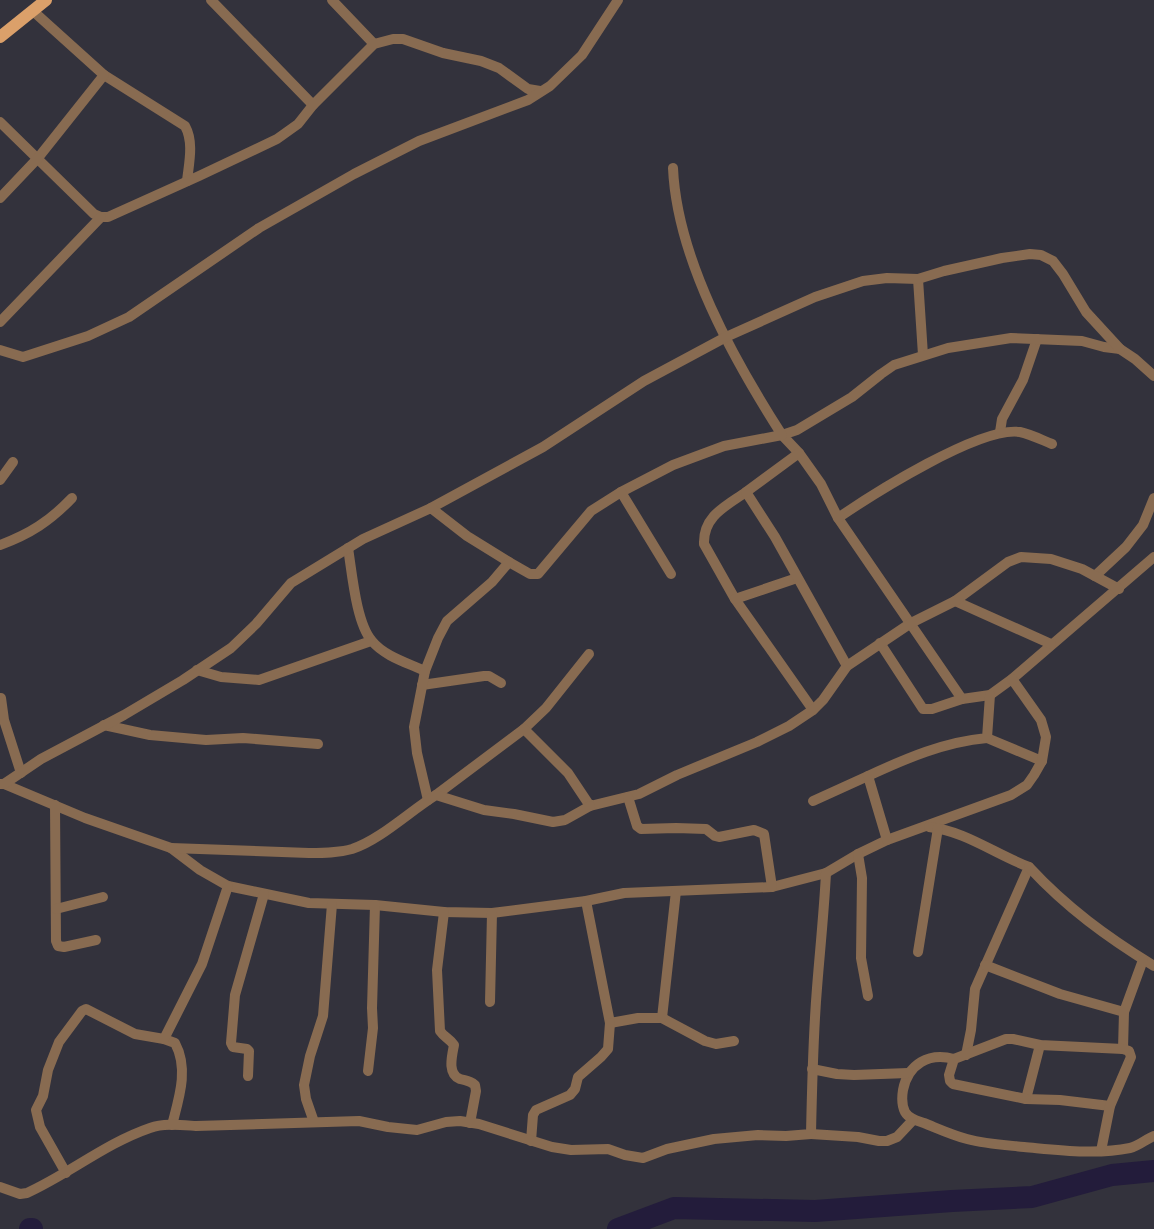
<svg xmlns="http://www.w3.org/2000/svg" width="1154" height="1229" font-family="'Fira Sans Condensed',sans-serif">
  <rect width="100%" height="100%" fill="#33323c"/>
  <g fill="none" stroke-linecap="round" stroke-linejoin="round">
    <g stroke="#231c3b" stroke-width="22">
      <polyline points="30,1229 32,1229"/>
      <polyline points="618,1229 674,1208 815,1211 952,1201 1032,1197 1112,1175 1154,1171"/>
    </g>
    <g stroke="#886b51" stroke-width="10">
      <polyline points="211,0 313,105"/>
      <polyline points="332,0 374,44"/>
      <path d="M 104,75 L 185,126 C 194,142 189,163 187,181"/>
      <polyline points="0,122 94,214 101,217 108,217 199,176 277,139 298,124 313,105 374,44 393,39 403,39 443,53 481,61 499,68 528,89 540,91"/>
      <polyline points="0,198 38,158 104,75 33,11"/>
      <polyline points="918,279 923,355"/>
      <polyline points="0,322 101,217"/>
      <polyline points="0,350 23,357 88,336 129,317 259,228 354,174 419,141 528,100 550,86 582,55 618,0"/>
      <polyline points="1000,432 1002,419 1023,380 1037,339"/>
      <polyline points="799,453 782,435 797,430 852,397 881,374 894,365 948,348 1011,338 1082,341 1104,347 1120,349 1135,359 1154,376"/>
      <polyline points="0,480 13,462"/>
      <path d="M 621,492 L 673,465 L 724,446 L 782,435 C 734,360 677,259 673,168"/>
      <path d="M 746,492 C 726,506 703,516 704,544 L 735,599 L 813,710"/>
      <polyline points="431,508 543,447 644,381 726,337 815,297 863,281 887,278 918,279 944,271 1002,258 1030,254 1041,255 1053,261 1063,274 1086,312 1120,349"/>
      <polyline points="838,518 962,699 990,695 1012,679 1154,557"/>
      <path d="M 0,545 C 30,534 50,521 72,498"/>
      <path d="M 348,548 C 352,572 356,623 372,641 C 384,656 408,663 425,671"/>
      <polyline points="1095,576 1126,547 1143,525 1154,498"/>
      <polyline points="735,599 797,578"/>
      <polyline points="955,601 1051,644"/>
      <polyline points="880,643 923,709 932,709 962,699"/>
      <path d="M 847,666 L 775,537 L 746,492 L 799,453 L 821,484 L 838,518 C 873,494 980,426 1020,432 C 1030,434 1042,440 1052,444"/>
      <polyline points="197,670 221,677 259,680 371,641"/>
      <polyline points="422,685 484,676 489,676 501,683"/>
      <polyline points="1,698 4,720 21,773"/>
      <polyline points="104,725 150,735 206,740 243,738 318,744"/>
      <polyline points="524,729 546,708 589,654"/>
      <polyline points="987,738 1042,761"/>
      <polyline points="0,784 4,784 85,818 171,848 200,870 228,886 309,903 375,905 444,912 492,913 586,901 624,893 772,887 826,873 858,854 887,840 1011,795 1027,785 1034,775 1042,761 1046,737 1041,720 1012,679"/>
      <polyline points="4,784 41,759 124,715 183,680 231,648 256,624 291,583 363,539 431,508 467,536 509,562"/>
      <polyline points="436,795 524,729 568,773 590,806 639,794 677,775 757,742 789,726 813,710 823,700 847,666 911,623 955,601 1008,562 1021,557 1051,559 1082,569 1119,589"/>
      <polyline points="628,797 637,826 641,829 676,828 706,829 715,836 719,837 754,830 764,834 772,887"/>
      <polyline points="428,800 417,753 414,727 425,671 438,638 447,621 492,582 509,562 530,574 538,574 591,511 621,492 671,574"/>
      <polyline points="813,801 868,776"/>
      <polyline points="55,805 56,941 58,946 64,947 96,940"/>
      <path d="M 929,827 C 965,831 995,854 1029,867 L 975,989 L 971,1030 L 966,1055"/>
      <path d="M 887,840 L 868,776 C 907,758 944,742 987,738 L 990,695"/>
      <path d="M 171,848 L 309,853 C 324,853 338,853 352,849 C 380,840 410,811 436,795 L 484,810 L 514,814 L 553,822 L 565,820 L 590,806"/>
      <polyline points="858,854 862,878 861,958 868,996"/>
      <path d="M 1029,867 C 1067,908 1107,937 1154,966"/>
      <polyline points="586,901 610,1023 638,1018 662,1018 705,1041 716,1044 734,1041"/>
      <polyline points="56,909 103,897"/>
      <path d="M 444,912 L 437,970 L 440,1031 C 444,1037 450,1039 454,1045 C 452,1056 447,1074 460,1079 C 467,1081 469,1080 475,1085 L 476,1091 L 470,1123"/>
      <polyline points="918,952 938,828"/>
      <polyline points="985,965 1060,994 1124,1012"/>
      <polyline points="490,1002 492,913"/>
      <polyline points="662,1018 676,891"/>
      <path d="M 164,1039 L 175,1043 C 189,1069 179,1098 172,1125"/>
      <polyline points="1040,1045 1026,1099 1060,1100 1110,1106"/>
      <polyline points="1123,1049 1124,1012 1143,960"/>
      <path d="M 954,1059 C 929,1052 908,1064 903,1090 C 902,1096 902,1106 905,1112 C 909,1119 918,1121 924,1123 C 939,1129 952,1135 967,1139 C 986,1144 1005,1145 1024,1147 C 1058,1150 1096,1155 1130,1148 C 1139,1146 1146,1139 1154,1136"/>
      <polyline points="812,1069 837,1074 854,1075 908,1073"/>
      <polyline points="368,1071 373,1028 372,1008 375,905"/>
      <polyline points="248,1076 249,1051 247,1049 233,1047 231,1043 235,995 264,894"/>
      <polyline points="1026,1099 953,1084 950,1081 949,1075 954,1059 1006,1039 1013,1039 1040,1045 1123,1049 1129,1051 1131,1057 1110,1106 1101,1151"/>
      <polyline points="314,1122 306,1099 304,1085 310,1056 323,1016 332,904"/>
      <polyline points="811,1134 858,1137 879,1141 887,1141 897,1137 913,1120"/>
      <polyline points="531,1141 533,1115 536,1110 570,1095 575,1089 578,1077 601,1057 608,1049 610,1023"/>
      <polyline points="66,1173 40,1127 36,1110 43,1096 48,1070 59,1042 82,1011 86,1009 135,1034 164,1039 202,964 228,886"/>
      <path d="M 0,1187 L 20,1194 L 27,1193 C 69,1174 106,1143 150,1128 C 164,1123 181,1125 196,1126 L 359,1121 L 388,1127 L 417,1130 L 446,1122 L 460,1121 L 479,1124 L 552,1147 L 571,1150 L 608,1149 L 625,1155 L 643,1158 L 667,1149 L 714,1139 L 758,1135 L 786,1136 L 811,1134 C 812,1085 813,1037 817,988 C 820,950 824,912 826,873"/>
    </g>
    <polyline stroke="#dba06a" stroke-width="12" points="0,37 46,0"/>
  </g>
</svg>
